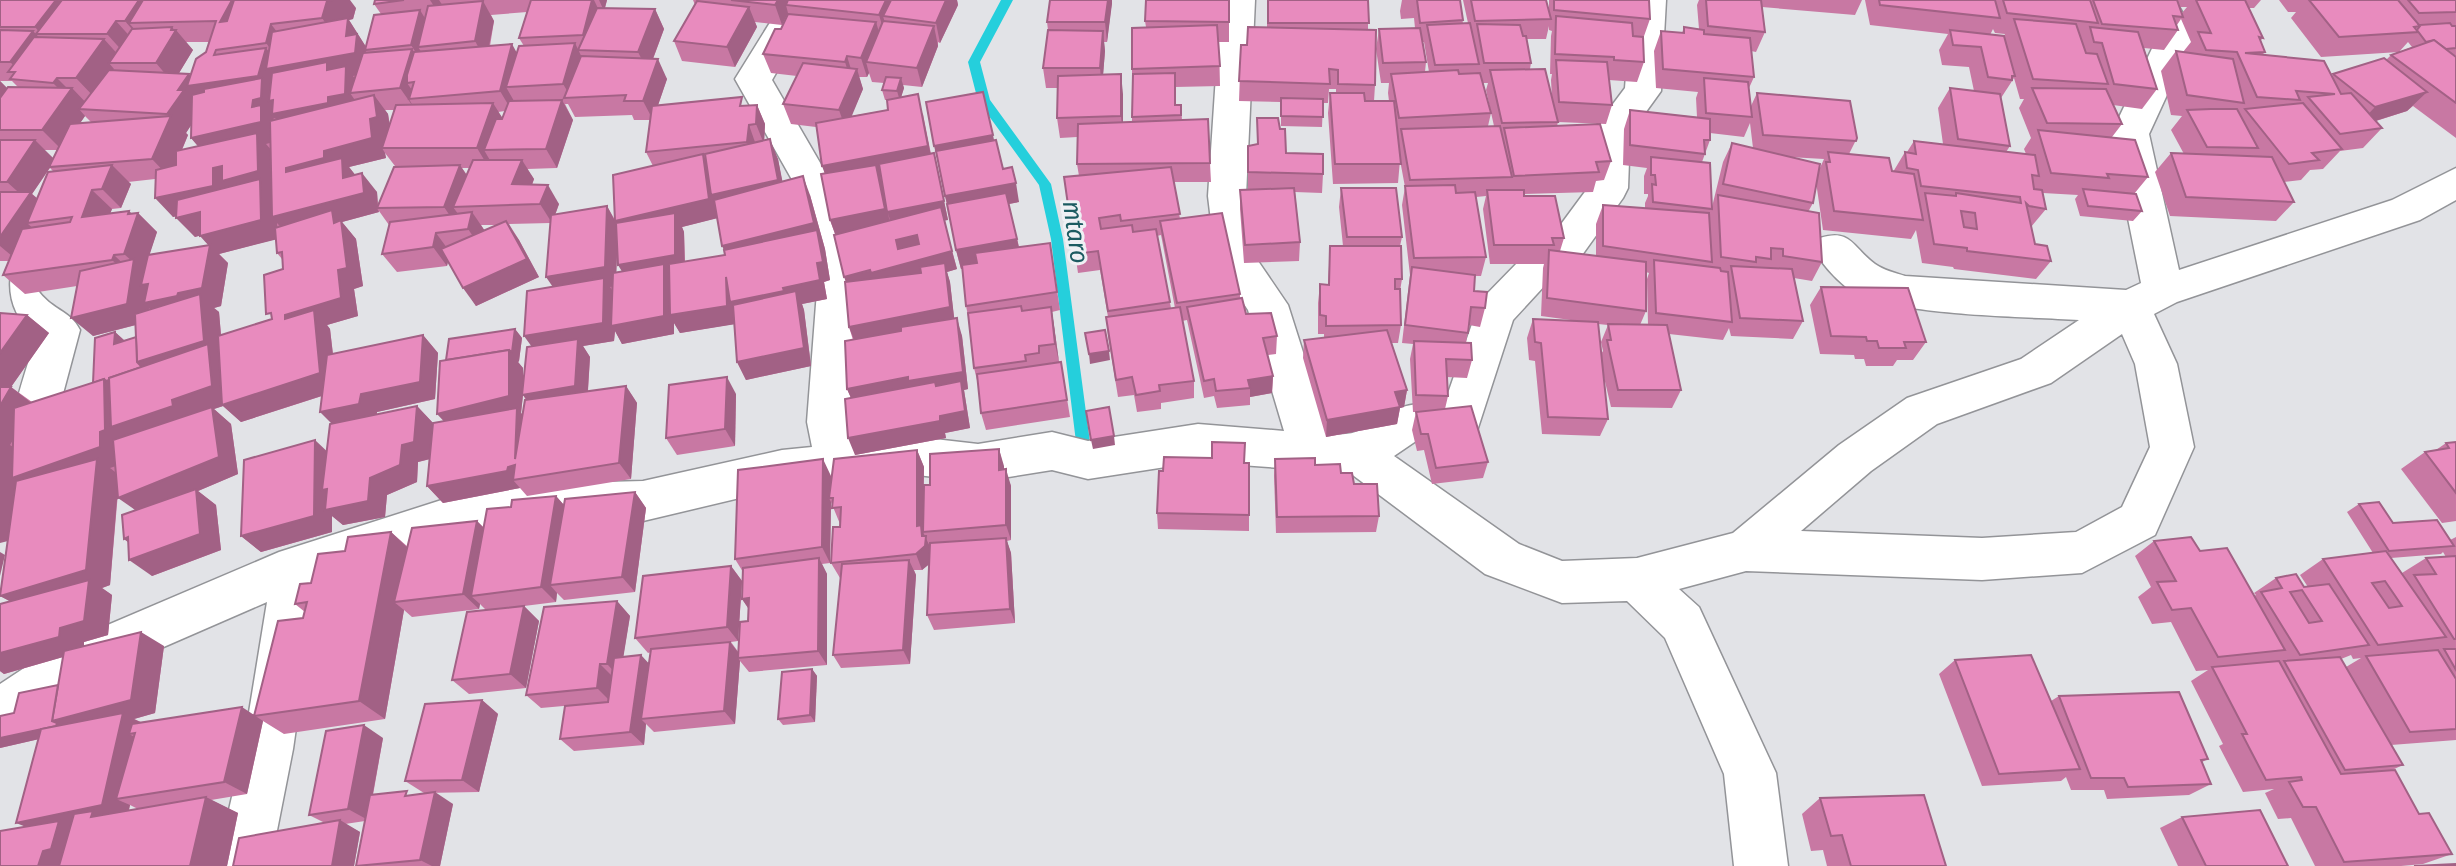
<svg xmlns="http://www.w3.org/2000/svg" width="2456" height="866" font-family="'Fira Sans Condensed',sans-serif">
  <rect width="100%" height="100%" fill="#e2e3e7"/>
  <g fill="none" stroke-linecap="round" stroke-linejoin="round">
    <polygon fill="#25cfdc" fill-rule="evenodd" points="1001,0 1013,0 980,62 990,100 1051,184 1063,239 1091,450 1089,454 1079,454 1077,450 1051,239 1039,185 978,101 968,62"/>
    <defs>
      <g id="minor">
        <path d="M 784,0 L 818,0 L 772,80 L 837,192 L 858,278 L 852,354 L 851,422 L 855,443 L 917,437 L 978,444 L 1052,432 L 1088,441 L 1198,424 L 1284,431 L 1248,310 L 1216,262 L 1208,196 L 1221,0 L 1255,0 L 1246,196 L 1256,258 L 1288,305 L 1329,434 C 1366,437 1364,423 1394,410 C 1410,403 1428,403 1445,402 L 1480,301 L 1520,260 L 1539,254 L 1590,185 L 1592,132 L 1625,88 L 1632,0 L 1666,0 L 1661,91 L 1630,134 L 1628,188 L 1623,198 L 1567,276 L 1548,282 L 1513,320 L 1477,431 L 1462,436 L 1416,441 L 1394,456 L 1519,544 L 1562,561 L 1637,558 L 1733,533 L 1839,445 L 1907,398 L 2021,359 L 2079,320 C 2025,316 1886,317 1846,287 C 1834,277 1821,263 1814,249 L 1820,238 C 1851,228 1853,248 1875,264 C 1883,270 1896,273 1905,276 L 2126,290 L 2141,283 L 2111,134 L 2159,34 L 2141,0 L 2175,0 L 2195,34 L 2149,134 L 2179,270 L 2392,200 L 2456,168 L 2456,200 L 2420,220 L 2177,302 L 2154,314 L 2177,364 L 2194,447 L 2155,535 L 2082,573 L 1982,580 L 1746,571 L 1679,589 L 1699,607 L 1776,773 L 1788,866 L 1734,866 L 1724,774 L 1665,638 L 1627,601 L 1562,603 L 1485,574 L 1350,473 L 1198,462 L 1088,479 L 1052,470 L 978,482 L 917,475 L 782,488 L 643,521 L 531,524 L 451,537 L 317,581 L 293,749 L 270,866 L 216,866 L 243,749 L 267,602 L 90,679 L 18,730 L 0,737 L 0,684 L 56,647 L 279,552 L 451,497 L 531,484 L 643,481 L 782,450 L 812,447 L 807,422 L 818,278 L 799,192 L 735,79 ZM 2122,334 L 2135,364 L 2150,447 L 2122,507 L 2076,532 L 1982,538 L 1801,531 L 1871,471 L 1937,424 L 2051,383 Z"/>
        <path d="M 44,218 L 58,222 L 64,233 L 37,289 C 51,310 70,310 80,330 L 53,431 L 51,458 L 45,471 L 29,477 L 13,471 C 0,438 26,373 36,337 C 0,306 5,267 30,222 Z"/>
      </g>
    </defs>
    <use href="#minor" stroke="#939498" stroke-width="3"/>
    <use href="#minor" fill="#fff" fill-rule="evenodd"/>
  </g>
  <g fill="#c878a3" fill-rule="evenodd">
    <path d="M 0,0 L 356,8 L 353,19 L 349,20 L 366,47 L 381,14 L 374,4 L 375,0 L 607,0 L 605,8 L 655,9 L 664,29 L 653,59 L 667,79 L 658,105 L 745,106 L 757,105 L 765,124 L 764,141 L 778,159 L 782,181 L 810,195 L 825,249 L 830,280 L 824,282 L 827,299 L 802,304 L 804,310 L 811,366 L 746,380 L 737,362 L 734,324 L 680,333 L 674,323 L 674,334 L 622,344 L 615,331 L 614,341 L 583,346 L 590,357 L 588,391 L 626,386 L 637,403 L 631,479 L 527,496 L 520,488 L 443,503 L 427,486 L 430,459 L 418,462 L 417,482 L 387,495 L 385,517 L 343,525 L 332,516 L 332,532 L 261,552 L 241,536 L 327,452 L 332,423 L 322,396 L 241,422 L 223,406 L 214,409 L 231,424 L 238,474 L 198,491 L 216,505 L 221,550 L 152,576 L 129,543 L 124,539 L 135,510 L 118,493 L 110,585 L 102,588 L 112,595 L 108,635 L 84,642 L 84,646 L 164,646 L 155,713 L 134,719 L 141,722 L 255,714 L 303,618 L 305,612 L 295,604 L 311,583 L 345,551 L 391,532 L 408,547 L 477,521 L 484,528 L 511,507 L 556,496 L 564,505 L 635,492 L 646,508 L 635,592 L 564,600 L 557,593 L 556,602 L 524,606 L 539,621 L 526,688 L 469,694 L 452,680 L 486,610 L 480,604 L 479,609 L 412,617 L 404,610 L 385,719 L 284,734 L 263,721 L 247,794 L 211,800 L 238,813 L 227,866 L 0,866 L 26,827 L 39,739 L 0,748 L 14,713 L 58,685 L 63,657 L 4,674 L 0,671 L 0,604 L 10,601 L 0,596 L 8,541 L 0,313 L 27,315 L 49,333 L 11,387 L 32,402 L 93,383 L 115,332 L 125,341 L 136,337 L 136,325 L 93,336 L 77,286 L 25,294 L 3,275 L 9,261 L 0,261 L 0,81 L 7,88 L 18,87 L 12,81 L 0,81 ZM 527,12 L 519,38 L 524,46 L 517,53 L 490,46 L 494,21 L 491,15 ZM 186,42 L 209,42 L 206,52 L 190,76 L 179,73 L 193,50 ZM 565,104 L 568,104 L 575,117 L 632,115 L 634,120 L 650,120 L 646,152 L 653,166 L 615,220 L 607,206 L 555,215 L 559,204 L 532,185 L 534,179 L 527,169 L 557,168 L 573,120 ZM 385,110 L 395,110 L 390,125 L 388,114 ZM 505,111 L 503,119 L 498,112 ZM 85,116 L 91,122 L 80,123 ZM 191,125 L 191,138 L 198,146 L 182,150 L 188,135 L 186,133 ZM 44,150 L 58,150 L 53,158 ZM 385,153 L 395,166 L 378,205 L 377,192 L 355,175 L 349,167 L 386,158 ZM 50,168 L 53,171 L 37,198 L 32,194 ZM 462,168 L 470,168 L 467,175 ZM 155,179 L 173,217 L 176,216 L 195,237 L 200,235 L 209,245 L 149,255 L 157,232 L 138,213 L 132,214 L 129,211 L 110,213 L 112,209 L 121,208 L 131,184 L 128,182 ZM 379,211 L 389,225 L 382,254 L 397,272 L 447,266 L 448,262 L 476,306 L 539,277 L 519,240 L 509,224 L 550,223 L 553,287 L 531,346 L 523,390 L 523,368 L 518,362 L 519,361 L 522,338 L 515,329 L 446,360 L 444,421 L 433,423 L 417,406 L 377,414 L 377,412 L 435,399 L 438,353 L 423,335 L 333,354 L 330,329 L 327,325 L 358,316 L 354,289 L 363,286 L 356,239 L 342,222 L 379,212 ZM 717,218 L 725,255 L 685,262 L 684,232 L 682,227 ZM 481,225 L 497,225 L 484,230 ZM 276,239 L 277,253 L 282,259 L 283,269 L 271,319 L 221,335 L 219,312 L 214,308 L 221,306 L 228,263 L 219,254 ZM 617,245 L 622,271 L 616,272 ZM 523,395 L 526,400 L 523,415 L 521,413 ZM 130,805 L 138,809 L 129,811 Z"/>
    <path d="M 693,0 L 957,0 L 958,5 L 940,43 L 938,42 L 938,46 L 922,87 L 903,85 L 904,88 L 901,97 L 923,114 L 931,154 L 934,153 L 948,220 L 944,220 L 957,269 L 947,272 L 950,282 L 954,318 L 962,336 L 968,389 L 964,390 L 970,428 L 945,433 L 946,438 L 855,455 L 851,398 L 847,389 L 853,340 L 849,327 L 846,282 L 835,234 L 830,220 L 825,174 L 816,127 L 791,124 L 783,104 L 797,76 L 771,73 L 763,54 L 781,29 L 788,13 L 782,25 L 755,22 L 757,27 L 735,67 L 682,61 L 674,41 L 695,5 ZM 869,73 L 872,82 L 884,83 L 882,90 L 885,100 L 887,100 L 888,110 L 851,116 L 863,89 L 859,77 L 867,77 Z"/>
    <path d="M 1050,0 L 1112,0 L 1107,42 L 1104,42 L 1105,51 L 1103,75 L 1121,74 L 1123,122 L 1132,122 L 1132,28 L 1146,27 L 1145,21 L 1229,0 L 1229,42 L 1219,42 L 1220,86 L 1175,87 L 1176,105 L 1181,105 L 1182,120 L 1210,163 L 1211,182 L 1174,182 L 1180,219 L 1240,294 L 1240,298 L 1246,314 L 1277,336 L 1276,354 L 1268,355 L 1273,376 L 1272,393 L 1250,397 L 1250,405 L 1217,408 L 1214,396 L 1204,398 L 1187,320 L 1182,321 L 1194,381 L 1194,398 L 1161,403 L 1161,409 L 1137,412 L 1134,395 L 1118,397 L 1108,336 L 1106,317 L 1108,317 L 1100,270 L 1078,273 L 1064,177 L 1079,176 L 1077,164 L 1077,137 L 1060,138 L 1057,118 L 1058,88 L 1046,88 L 1043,68 L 1048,30 L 1047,22 ZM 1161,235 L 1162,240 L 1175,308 L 1171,308 L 1157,236 Z"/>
    <path d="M 1267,0 L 1460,0 L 1463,24 L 1468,23 L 1463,0 L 1546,0 L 1549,12 L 1549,0 L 1649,0 L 1650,19 L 1643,39 L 1644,62 L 1637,82 L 1609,80 L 1612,105 L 1606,124 L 1558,122 L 1557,126 L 1611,161 L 1604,180 L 1596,181 L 1593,192 L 1524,194 L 1564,238 L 1560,251 L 1596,256 L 1596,224 L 1603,205 L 1645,208 L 1645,203 L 1648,196 L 1648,194 L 1644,194 L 1644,176 L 1647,168 L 1623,165 L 1624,129 L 1630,110 L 1697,117 L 1696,98 L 1698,92 L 1656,88 L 1654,51 L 1661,31 L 1682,33 L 1684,27 L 1699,29 L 1697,5 L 1699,0 L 1862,0 L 1855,15 L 1762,7 L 1765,32 L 1756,52 L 1751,51 L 1754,77 L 1749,88 L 1751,106 L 1757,93 L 1857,138 L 1849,154 L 1893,172 L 1905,152 L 1907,152 L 1914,141 L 1943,144 L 1938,108 L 1950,88 L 1974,91 L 1969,67 L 1942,65 L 1939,50 L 1948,34 L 1870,25 L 1865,0 L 2261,0 L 2254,8 L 2249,8 L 2263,38 L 2260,41 L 2265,52 L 2263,54 L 2332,76 L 2333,74 L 2386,60 L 2391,55 L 2412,47 L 2408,42 L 2399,52 L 2321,57 L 2291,18 L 2296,12 L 2288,12 L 2279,0 L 2456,0 L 2456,138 L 2413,106 L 2407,111 L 2376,121 L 2382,128 L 2363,148 L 2340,151 L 2323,169 L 2310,170 L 2301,180 L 2284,182 L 2294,202 L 2276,221 L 2170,216 L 2155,172 L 2171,153 L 2184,154 L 2171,130 L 2182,116 L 2171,115 L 2161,71 L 2176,51 L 2183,52 L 2191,42 L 2181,19 L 2177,25 L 2178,30 L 2164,50 L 2144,48 L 2157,89 L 2142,109 L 2113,105 L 2122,124 L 2112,137 L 2148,177 L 2134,194 L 2142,211 L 2133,221 L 2080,216 L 2075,199 L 2078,195 L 2043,193 L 2046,209 L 2031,227 L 2035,244 L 2051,261 L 2036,279 L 1954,269 L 1953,267 L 1922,263 L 1916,230 L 1911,239 L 1823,230 L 1816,182 L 1813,203 L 1808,212 L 1822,262 L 1812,281 L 1794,278 L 1803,321 L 1793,339 L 1731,336 L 1729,328 L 1723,340 L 1669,334 L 1681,390 L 1672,408 L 1611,407 L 1603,373 L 1608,419 L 1600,436 L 1542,434 L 1535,361 L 1529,360 L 1527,338 L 1533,319 L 1578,321 L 1541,316 L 1543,268 L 1544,264 L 1490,264 L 1483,209 L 1486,196 L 1476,197 L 1486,257 L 1481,276 L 1475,276 L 1474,291 L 1485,308 L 1480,327 L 1469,325 L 1466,343 L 1472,360 L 1467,378 L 1447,377 L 1448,396 L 1445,409 L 1488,462 L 1483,478 L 1432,484 L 1424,450 L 1417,451 L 1412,430 L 1416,412 L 1413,412 L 1410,359 L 1413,344 L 1402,343 L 1410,275 L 1402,205 L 1405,187 L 1400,160 L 1398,183 L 1333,184 L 1328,113 L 1330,93 L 1336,93 L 1336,89 L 1329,89 L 1328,103 L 1323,103 L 1322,127 L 1281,126 L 1281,102 L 1239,101 L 1241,45 L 1247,45 L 1267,28 ZM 1368,0 L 1402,0 L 1400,11 L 1401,19 L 1414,18 L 1415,28 L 1379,29 L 1376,49 L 1381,83 L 1389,83 L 1388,93 L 1389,101 L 1374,101 L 1375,85 L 1368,30 ZM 2179,7 L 2187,7 L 2182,13 ZM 1549,26 L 1549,30 L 1552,31 L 1551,36 L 1550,74 L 1552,74 L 1551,80 L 1552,98 L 1530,69 L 1531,63 L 1527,39 L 1546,39 ZM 1993,29 L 1995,33 L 2005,34 L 2004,36 L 1990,35 ZM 1423,42 L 1424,42 L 1429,72 L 1425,72 L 1426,62 ZM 2014,78 L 2020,99 L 2024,99 L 2019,108 L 2031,138 L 2024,149 L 2026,154 L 2006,152 L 2010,146 L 2001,98 ZM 1483,83 L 1488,83 L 1486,90 L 1494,126 L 1488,126 L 1491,113 ZM 1750,123 L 1753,148 L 1732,143 L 1723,162 L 1712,207 L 1702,162 L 1710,140 L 1710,133 L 1744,137 ZM 1789,157 L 1824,159 L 1819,170 ZM 1646,272 L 1649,273 L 1647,279 L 1648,325 L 1640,325 L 1646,311 ZM 1598,324 L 1608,325 L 1601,342 L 1603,351 L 1601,354 Z"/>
    <polygon points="1257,118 1286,153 1323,174 1322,193 1295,192 1300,242 1299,261 1244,263 1240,209 1240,190 1248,190 1248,146 1257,145"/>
    <polygon points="994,140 1003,169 1019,202 1009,204 1019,247 1050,243 1060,310 1052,312 1059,362 1042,364 1061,362 1070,417 986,430 981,413 978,384 974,368 968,316 966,306 962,269 961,269 956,250 939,166"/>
    <polygon points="1341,188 1402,237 1400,246 1402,279 1400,291 1401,325 1398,343 1391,343 1407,390 1404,407 1400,408 1397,424 1326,437 1303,358 1304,340 1324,338 1324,334 1318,334 1318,303 1320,284 1328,285 1330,246 1343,246 1339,207"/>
    <polygon points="1821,287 1926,342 1913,360 1897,360 1893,366 1866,366 1864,359 1855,359 1854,355 1820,354 1810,305"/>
    <polygon points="736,394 735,446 677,455 666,438"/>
    <polygon points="2456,442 2456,521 2442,523 2401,469 2425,452 2436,450 2446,443"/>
    <polygon points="999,449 1004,469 1011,486 1011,540 1007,541 1011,553 1015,623 934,630 927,615 929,564 922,570 914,570 916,575 910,664 841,668 833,655 841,578 840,578 831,563 840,524 831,502 830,563 822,564 827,574 827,665 749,672 740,661 735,724 654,732 646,724 644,745 574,751 560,739 608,702 541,708 526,695 617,601 630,616 623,657 649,664 651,652 648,653 635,638 731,566 742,581 738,641 731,642 739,653 748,621 749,609 742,599 743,572 735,559 831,476 831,485 917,450 924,467 923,521 930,485"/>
    <polygon points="1275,459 1315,465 1341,473 1354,484 1379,516 1376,532 1276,533 1274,476"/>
    <polygon points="1244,463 1249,463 1249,531 1158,529 1157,513"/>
    <path d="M 2359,504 L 2393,523 L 2450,540 L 2456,537 L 2456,740 L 2391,745 L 2403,765 L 2392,770 L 2419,814 L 2452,854 L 2423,864 L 2401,866 L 2315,866 L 2291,818 L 2278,819 L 2265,793 L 2274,789 L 2243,792 L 2219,746 L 2223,744 L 2191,681 L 2208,670 L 2196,671 L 2171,622 L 2152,624 L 2138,597 L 2151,587 L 2135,556 L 2154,541 L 2200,551 L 2254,596 L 2256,595 L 2254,593 L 2276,578 L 2304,587 L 2308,587 L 2300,575 L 2323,559 L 2373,553 L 2347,512 ZM 2443,552 L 2446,557 L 2426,558 L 2402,573 L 2391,558 L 2441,554 ZM 2351,655 L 2353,659 L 2361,658 L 2346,667 L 2341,659 Z"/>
    <polygon points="1955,660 2051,701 2059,696 2208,759 2202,762 2211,784 2189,795 2107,799 2104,790 2071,790 2066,777 2061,781 1982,786 1939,674"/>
    <polygon points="812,669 817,676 815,722 783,725 778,719"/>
    <polygon points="482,700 498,714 479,792 424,793 405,781"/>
    <polygon points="383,738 373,795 413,795 453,804 440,866 356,866 365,821 345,824 360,832 354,866 233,866 325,823 309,815"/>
    <polygon points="1820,798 1946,866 1827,866 1823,850 1811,851 1802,814"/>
    <polygon points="2182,817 2288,866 2178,866 2160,828"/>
  </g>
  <g fill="#a26185" fill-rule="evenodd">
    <polygon points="56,0 68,0 41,34 35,27"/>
    <polygon points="131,0 147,0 129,23 143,39 142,41 125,21"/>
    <polygon points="228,0 244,0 250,16 220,22"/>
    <path d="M 333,0 L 350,0 L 356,8 L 353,19 L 349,20 L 368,50 L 365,50 L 370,58 L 369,73 L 353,76 L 360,86 L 350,93 L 359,106 L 287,134 L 275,118 L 273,119 L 277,124 L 277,141 L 266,144 L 273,152 L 274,190 L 271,191 L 277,198 L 286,172 L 286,168 L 324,151 L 370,119 L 374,95 L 388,114 L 391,136 L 384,138 L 385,148 L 382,148 L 385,153 L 386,158 L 349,167 L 357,177 L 362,173 L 377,192 L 378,208 L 377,208 L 379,212 L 342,222 L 356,239 L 363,286 L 354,289 L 358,316 L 327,325 L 330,329 L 337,391 L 241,422 L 223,406 L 214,409 L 231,424 L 238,474 L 198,491 L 216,505 L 221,550 L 152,576 L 129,560 L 145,554 L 124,539 L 141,514 L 118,498 L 122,464 L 110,468 L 119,475 L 110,585 L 102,588 L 112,595 L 108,635 L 84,642 L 84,651 L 4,674 L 0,671 L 0,653 L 26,610 L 0,596 L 12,540 L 0,543 L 0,353 L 27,315 L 49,333 L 11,387 L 34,405 L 10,445 L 26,456 L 100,432 L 104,379 L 137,362 L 164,321 L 149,308 L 147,322 L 93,336 L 71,318 L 131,278 L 112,260 L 114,255 L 132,272 L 133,262 L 124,254 L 128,214 L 129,211 L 136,218 L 138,213 L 157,232 L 145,269 L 178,293 L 209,246 L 200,236 L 230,205 L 173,217 L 155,198 L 213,168 L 222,166 L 258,171 L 208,158 L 191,138 L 201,110 L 186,133 L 188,135 L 170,178 L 152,159 L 170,117 L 167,114 L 178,90 L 189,74 L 198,84 L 266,48 L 280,66 L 336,38 L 322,18 L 327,1 ZM 277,223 L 289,236 L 285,319 L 223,359 L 219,312 L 214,308 L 221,306 L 228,263 L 219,254 L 278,239 Z"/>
    <polygon points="430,0 439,0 443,6 441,17"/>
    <polygon points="592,0 594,0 602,17 591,51 583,35"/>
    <polygon points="599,0 607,0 604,11"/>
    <polygon points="778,0 796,0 786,5 788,13 782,25 775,5"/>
    <polygon points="886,0 900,0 883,16 887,30 885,35 879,15"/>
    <polygon points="946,0 957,0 958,5 940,43 936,23"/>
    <polygon points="1108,0 1112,0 1112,4 1107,42 1105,22"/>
    <polygon points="483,1 494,21 486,61 475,41"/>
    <polygon points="749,7 757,27 735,67 727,47"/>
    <polygon points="655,9 664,29 648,72 638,52"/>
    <polygon points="420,10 432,30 418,47 426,59 424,65 411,45"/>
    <polygon points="116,21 134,41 125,54 107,34"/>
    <polygon points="876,22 882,42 866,62 869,73 867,77 861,58"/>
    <polygon points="271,24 286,44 281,63 266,43"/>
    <polygon points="934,26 938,46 922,87 917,68"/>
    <polygon points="172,27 175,31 176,30 193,50 173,83 156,63"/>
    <polygon points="33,31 52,51 30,81 10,62"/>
    <polygon points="1103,31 1105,51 1102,88 1100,68"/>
    <polygon points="104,39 122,59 109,63 114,69 95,98 76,78"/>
    <polygon points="575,43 585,64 571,97 563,84"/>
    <polygon points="512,44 523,64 506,87 514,101 512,111 500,91"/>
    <polygon points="412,49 425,68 414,82 407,83 417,97 409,99 414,108 400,88"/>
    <polygon points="847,56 853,76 851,81 845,62"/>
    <polygon points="658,59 667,79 653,120 643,101"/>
    <polygon points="857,69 863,89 846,130 839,110"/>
    <polygon points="1121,74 1123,94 1123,136 1121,116"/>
    <polygon points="57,78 70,91 72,88 91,108 79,109 85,116 62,150 42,130 66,96 53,83"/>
    <polygon points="901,78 904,88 900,101 897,91"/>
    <polygon points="0,81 19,100 0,127"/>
    <polygon points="2427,92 2407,111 2356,127 2375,107"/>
    <polygon points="918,94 933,165 880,175 888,212 944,201 934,153 948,220 893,231 888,213 891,228 837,239 830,220 885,209 878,176 829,185 822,166 928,146"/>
    <polygon points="562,100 573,120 557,168 546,149"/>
    <polygon points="493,103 505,122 484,150 491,162 489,168 477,148"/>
    <polygon points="757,105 765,124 764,144 756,124"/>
    <polygon points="749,125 756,145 755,161 747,142"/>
    <polygon points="993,135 997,155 939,166 934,146"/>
    <path d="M 770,139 L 778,159 L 786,199 L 720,214 L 717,207 L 718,218 L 682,227 L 684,232 L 685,274 L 671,276 L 674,283 L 674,315 L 727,306 L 726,277 L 735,295 L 735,301 L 784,291 L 783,288 L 820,280 L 817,263 L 823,262 L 819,243 L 731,265 L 722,246 L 814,223 L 803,176 L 810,195 L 825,249 L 830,280 L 824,282 L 827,299 L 802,304 L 804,310 L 811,366 L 746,380 L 737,362 L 804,348 L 798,305 L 791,306 L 792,309 L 739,321 L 735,314 L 736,324 L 680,333 L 674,323 L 674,334 L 622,344 L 615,331 L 614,341 L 583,346 L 590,357 L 587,403 L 536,412 L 523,395 L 521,413 L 531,425 L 529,475 L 515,459 L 517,414 L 453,431 L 437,414 L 509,396 L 509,363 L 453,376 L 445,366 L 509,353 L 509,350 L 512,352 L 515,329 L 522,338 L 519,361 L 518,362 L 523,368 L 523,395 L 575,386 L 578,347 L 537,354 L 524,336 L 603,323 L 604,288 L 559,296 L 546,277 L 605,267 L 607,206 L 615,221 L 709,199 L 703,154 L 712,174 L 715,194 L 778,180 ZM 618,225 L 626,240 L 675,228 L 675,255 L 618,265 L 629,283 L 664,277 L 664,316 L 615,325 L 616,296 L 610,287 L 616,286 Z"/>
    <polygon points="35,140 55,160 32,194 51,211 27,223 37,232 18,261 0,246 0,237 26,199 7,182"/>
    <polygon points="522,160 534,179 525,203 512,184"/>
    <polygon points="112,165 131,184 121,208 102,189"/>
    <polygon points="460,165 473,185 453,207 461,218 457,226 444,207"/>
    <polygon points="1016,183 1019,202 950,215 945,196"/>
    <polygon points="548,185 559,204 552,223 540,204"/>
    <polygon points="92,190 112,209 102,236 82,217"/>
    <polygon points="200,212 218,231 195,237 176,218"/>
    <polygon points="472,212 485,231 481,248 468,229"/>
    <polygon points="506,221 519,240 539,277 476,306 463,288"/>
    <polygon points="436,233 450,252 447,266 433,247"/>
    <polygon points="917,235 922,253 901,259 896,240"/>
    <polygon points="1017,239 1021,257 961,269 956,250"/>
    <polygon points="952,251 957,269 947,272 950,282 955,325 856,345 849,327 851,295 844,277"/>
    <polygon points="1051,307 1054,325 1059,362 1055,344"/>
    <polygon points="957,318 962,336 968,389 964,390 970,428 945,433 946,438 855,455 848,438 855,407 847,389"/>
    <polygon points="115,332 125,341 114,344"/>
    <polygon points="423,335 438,353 435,399 377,412 376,422 338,430 320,412 361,394"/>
    <polygon points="1109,351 1110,360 1090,364 1089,354"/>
    <polygon points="1273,376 1272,393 1250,397 1250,388 1248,380"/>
    <polygon points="727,377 736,394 735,446 725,429"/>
    <polygon points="626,386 637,403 631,479 619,463"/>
    <polygon points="1407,390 1404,407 1400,408 1397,424 1326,437 1327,420 1395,392"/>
    <polygon points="417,406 433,423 430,459 418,462 417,482 387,495 385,517 343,525 332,516 332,532 261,552 241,536 315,440 333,457 370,478 402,445"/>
    <polygon points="1114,436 1115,445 1093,449 1091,440"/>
    <polygon points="999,449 1004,466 1004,486 999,470"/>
    <polygon points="917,450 924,467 923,532 932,551 932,562 922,570 916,554"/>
    <polygon points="823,459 831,476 831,498 829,498 831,502 830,563 822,547"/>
    <polygon points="515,465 513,480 520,488 443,503 427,486"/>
    <polygon points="1006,469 1011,486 1011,540 1006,525"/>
    <polygon points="635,492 646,508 635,592 622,577"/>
    <polygon points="556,496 570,512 550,585 557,593 556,602 541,587"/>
    <polygon points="477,521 493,537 471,596 480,604 479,609 463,594"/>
    <polygon points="391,532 414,554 394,602 404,610 385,719 359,701"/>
    <polygon points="1006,538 1011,553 1015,623 1010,609"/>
    <polygon points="0,552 5,555 0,576"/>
    <polygon points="819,558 827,574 827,665 818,651"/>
    <polygon points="909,560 916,575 910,664 903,650"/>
    <polygon points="731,566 742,581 738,641 727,627"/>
    <polygon points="749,598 752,614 742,599"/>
    <polygon points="617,601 630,616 620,678 607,664"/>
    <polygon points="524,606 539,621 526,688 510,674"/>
    <polygon points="141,632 164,646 155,713 134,719 148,726 135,733 129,734 144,742 116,799 130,805 127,816 81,866 38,866 44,834 16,823 70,732 0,748 0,738 52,721"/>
    <polygon points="730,642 741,656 738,658 740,661 735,724 724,711"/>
    <polygon points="641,655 654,669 641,719 646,724 644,745 630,732"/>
    <polygon points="600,664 614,678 610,701 597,688"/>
    <polygon points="812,669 817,676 815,722 810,715"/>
    <polygon points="482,700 498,714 479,792 462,780"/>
    <polygon points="242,707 263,721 247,794 224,782"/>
    <polygon points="364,725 383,738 368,820 348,809"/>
    <polygon points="435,792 453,804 440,866 432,866 420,860"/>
    <polygon points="206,797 238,813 227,866 190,866"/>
    <polygon points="340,820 360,832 354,866 332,866"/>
  </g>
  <g fill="#e88bbe" stroke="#a26185" stroke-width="2" fill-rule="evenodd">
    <polygon points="0,0 56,0 35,27 0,27"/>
    <polygon points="62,0 139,0 125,21 116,21 107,34 36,34"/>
    <polygon points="143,0 232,0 220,22 227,21 234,0 333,0 327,1 322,18 271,24 266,43 216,50 214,55 266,48 258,76 187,86 196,59 206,52 216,21 129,23"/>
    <polygon points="375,0 404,0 374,4"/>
    <polygon points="531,0 592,0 583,35 519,38"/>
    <polygon points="731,0 778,0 775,5"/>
    <polygon points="788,0 886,0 879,15 786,5"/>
    <polygon points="891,0 946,0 936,23 883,16"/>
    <polygon points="1050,0 1108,0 1105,22 1047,22"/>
    <polygon points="1146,0 1229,0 1229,22 1145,21"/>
    <polygon points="1268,0 1368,0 1369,23 1268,23"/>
    <polygon points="1417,0 1460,0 1463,20 1420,23"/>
    <polygon points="1471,0 1546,0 1551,19 1475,21"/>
    <polygon points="1554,0 1649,0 1650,19 1554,10"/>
    <polygon points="1706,0 1761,0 1765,32 1708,26"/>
    <polygon points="1879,0 1995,0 2000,18 1880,5"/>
    <polygon points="2003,0 2090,0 2098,23 2007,13"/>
    <polygon points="2093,0 2177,0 2183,17 2173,16 2178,30 2102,24"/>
    <polygon points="2196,0 2245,0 2263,38 2259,37 2265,52 2245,53 2324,61 2341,94 2351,93 2382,128 2340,134 2308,97 2335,94 2296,91 2300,100 2257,97 2237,52 2206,50 2198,32 2211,33"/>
    <polygon points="2309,0 2398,0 2420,26 2414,27 2418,32 2339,37"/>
    <polygon points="2408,0 2456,0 2456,12 2419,13"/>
    <polygon points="483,1 475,41 418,47 428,6"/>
    <polygon points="697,1 749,7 727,47 674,41"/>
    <polygon points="597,8 655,9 638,52 578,50"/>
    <polygon points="420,10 411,45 365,50 374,15"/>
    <polygon points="788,14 876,22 861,58 847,56 845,62 763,54 775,29 781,29"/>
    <polygon points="1556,16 1632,23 1633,36 1643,37 1644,62 1614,60 1614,57 1555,54"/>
    <polygon points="348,18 346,36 357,34 355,53 266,69 272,32"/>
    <polygon points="2014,19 2076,24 2086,53 2097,54 2108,84 2033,79"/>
    <polygon points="883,21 934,26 917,68 866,62"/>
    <polygon points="1470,23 1479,64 1435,65 1427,25"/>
    <polygon points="2450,23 2452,26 2456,26 2456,48 2446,49 2434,40 2426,42 2417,30 2420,26 2419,25"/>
    <polygon points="1477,24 1520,25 1523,36 1526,36 1531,63 1484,63"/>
    <polygon points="1217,25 1220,66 1132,69 1132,28"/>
    <polygon points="172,27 171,30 176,30 156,63 109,63 132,29"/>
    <polygon points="1248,27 1376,30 1375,85 1338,84 1338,70 1329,69 1330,84 1239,81 1241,45 1247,45"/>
    <polygon points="1684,27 1704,30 1704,34 1750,38 1754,77 1663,69 1661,31 1684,33"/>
    <polygon points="2090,27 2138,32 2157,89 2114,84 2102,43 2094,42"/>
    <polygon points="1420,28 1426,62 1383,63 1379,29"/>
    <polygon points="0,30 33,31 10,62 0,62"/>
    <polygon points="1048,30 1103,31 1100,68 1043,68"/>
    <polygon points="1950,30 2004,36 2015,76 2012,76 2012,80 1988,77 1981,47 1953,45"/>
    <polygon points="34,37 104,39 76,78 57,78 53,83 10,79 15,72 8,72"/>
    <polygon points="2434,40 2456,57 2456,103 2391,55"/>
    <polygon points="575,43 563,84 506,87 519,46"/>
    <polygon points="512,44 500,91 409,99 414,82 407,83 407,75 414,52"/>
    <polygon points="412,49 400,88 350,93 363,53"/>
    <polygon points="2176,51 2233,59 2244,103 2187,95"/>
    <polygon points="581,56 658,59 643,101 624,101 626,95 564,98"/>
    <polygon points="2384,58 2427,92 2375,107 2333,74"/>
    <polygon points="1556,60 1607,62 1612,105 1559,102"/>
    <polygon points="327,62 327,70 346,66 345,94 328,97 328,103 272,114 273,100 269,101 272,73"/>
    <polygon points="803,63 857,69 839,110 783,104"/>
    <polygon points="1545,69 1558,122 1502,123 1490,70"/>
    <polygon points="109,70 189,74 178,90 184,90 167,114 79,109"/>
    <polygon points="1458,70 1459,74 1480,73 1491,113 1399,118 1391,74"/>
    <polygon points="1175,73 1175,105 1181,105 1181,115 1132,117 1133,74"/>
    <polygon points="1121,74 1121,116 1057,118 1058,76"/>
    <polygon points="886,77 901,78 897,91 882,90"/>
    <polygon points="262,78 261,98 253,100 252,107 261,105 261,122 191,138 192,95 204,92 204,89"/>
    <polygon points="1704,78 1748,82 1752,117 1706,113"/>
    <polygon points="8,87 72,88 42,130 0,130 0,98"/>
    <polygon points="1950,88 2000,94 2010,146 1958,139"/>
    <polygon points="2032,88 2106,89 2122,124 2047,123"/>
    <polygon points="983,92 993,135 934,146 926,102"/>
    <polygon points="1330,93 1364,93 1365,101 1394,101 1401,164 1335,164"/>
    <polygon points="1757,93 1850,101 1857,138 1856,141 1763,135"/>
    <polygon points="918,94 928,146 822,166 816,123 888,110 887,100"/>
    <polygon points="374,95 377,117 370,119 372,138 324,151 324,158 286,168 286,172 342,158 343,178 362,173 364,193 272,217 270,121"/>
    <polygon points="742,97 740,106 757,105 756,124 749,125 747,142 646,152 652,106"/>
    <polygon points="1281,98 1323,99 1323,117 1281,116"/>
    <polygon points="562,100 546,149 484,150 496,119 502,119 509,101"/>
    <polygon points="493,103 477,148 382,148 396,105"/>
    <polygon points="2303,103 2342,149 2312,153 2319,160 2289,164 2245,109"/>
    <polygon points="2211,109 2237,109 2258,148 2207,147 2187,110"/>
    <polygon points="1630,110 1710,119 1710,140 1704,140 1705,154 1630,145"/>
    <polygon points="171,116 152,159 49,167 70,124"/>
    <polygon points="1257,118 1278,118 1280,129 1285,129 1286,153 1323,154 1323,174 1248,172 1248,146 1258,144"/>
    <polygon points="1208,119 1210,163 1077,164 1078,124"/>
    <polygon points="1600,124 1611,161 1596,162 1599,172 1514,176 1504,128"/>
    <polygon points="1500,126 1512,177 1410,180 1401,129"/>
    <polygon points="2038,130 2135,140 2148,177 2107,174 2109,178 2051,173"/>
    <polygon points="257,133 258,171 222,181 222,166 213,168 213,186 155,198 156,170 176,165 176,151"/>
    <polygon points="770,139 778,180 711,195 705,154"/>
    <polygon points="0,140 35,140 7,182 0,182"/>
    <polygon points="996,140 1003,169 1012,167 1016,183 945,196 936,151"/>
    <path d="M 1914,141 L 2035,155 L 2039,176 L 2032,175 L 2034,189 L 2042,190 L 2046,209 L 2029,206 L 2026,203 L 2035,244 L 2047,246 L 2051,261 L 1967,251 L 1967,248 L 1934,244 L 1925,193 L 1956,196 L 1956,193 L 2021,203 L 2020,197 L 1921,186 L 1918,170 L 1907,168 L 1905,152 L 1916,154 ZM 1961,211 L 1975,213 L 1977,229 L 1964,227 Z"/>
    <polygon points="1732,143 1820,164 1813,203 1723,184"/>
    <polygon points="1828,152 1889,158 1892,171 1914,174 1923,220 1834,211 1826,162 1830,162"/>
    <polygon points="934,153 944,201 887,212 879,164"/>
    <polygon points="2171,153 2272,157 2294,202 2186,197"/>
    <polygon points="703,154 709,199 615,221 613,175"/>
    <polygon points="1651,157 1710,163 1712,209 1653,202 1652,184 1656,185 1655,175 1651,175"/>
    <polygon points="473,160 522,160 512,184 548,185 540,204 453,207"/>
    <polygon points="112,165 102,189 92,190 82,217 129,211 128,214 138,213 124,254 114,255 112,260 3,275 22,229 70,222 72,217 27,223 48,172"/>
    <polygon points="460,165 444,207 377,208 394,167"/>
    <polygon points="876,165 885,209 830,220 821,174"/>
    <polygon points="1171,167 1180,214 1121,221 1120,215 1099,218 1101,229 1132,225 1133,232 1156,229 1170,302 1108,311 1098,251 1075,254 1064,177"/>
    <polygon points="803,176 814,223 722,246 714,200"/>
    <polygon points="260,179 261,220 200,236 200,212 176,218 177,200"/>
    <polygon points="1455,185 1456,193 1475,192 1486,257 1414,258 1405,186"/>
    <polygon points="1294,188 1300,242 1245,245 1240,190"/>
    <polygon points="1341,188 1396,188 1402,237 1347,237"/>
    <polygon points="2083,189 2136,194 2142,211 2088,206"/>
    <polygon points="1487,190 1524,190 1524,196 1555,196 1564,238 1552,238 1554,245 1494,245"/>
    <polygon points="0,192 31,192 0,237"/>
    <polygon points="1006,193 1017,239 956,250 947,204"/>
    <polygon points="1718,195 1819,213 1822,262 1783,256 1783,249 1771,248 1771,259 1756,257 1756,262 1721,257"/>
    <polygon points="1603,205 1709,213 1712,262 1603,246"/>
    <polygon points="607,206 605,267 546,277 551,215"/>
    <path d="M 941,207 L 952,251 L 871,273 L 870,270 L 844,277 L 834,235 ZM 917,235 L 919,244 L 898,249 L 896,240 Z"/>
    <polygon points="332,210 334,223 341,220 347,268 338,270 341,298 285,315 285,319 314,310 320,373 222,405 218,336 272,319 271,313 266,314 264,275 283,269 282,252 277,253 275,228"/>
    <polygon points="472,212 468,229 436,233 433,247 382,254 390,222"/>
    <polygon points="675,213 675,255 618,265 616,223"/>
    <polygon points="1222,213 1240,294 1177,303 1160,221"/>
    <polygon points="506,221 527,259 463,288 441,249"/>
    <polygon points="817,230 823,262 817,263 820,280 783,288 784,291 730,302 726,277 727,306 670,315 669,264 725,255 724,250"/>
    <polygon points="1050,243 1057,292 966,306 962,265 977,263 975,253"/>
    <polygon points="210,245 202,288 178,293 177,296 144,303 148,284 141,285 148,255"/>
    <polygon points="1330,246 1401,246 1402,279 1395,279 1395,289 1400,289 1401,325 1326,326 1326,316 1320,315 1320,284 1329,285"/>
    <polygon points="1549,250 1646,262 1646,311 1547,298"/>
    <polygon points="134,259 127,304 71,318 80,271"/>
    <polygon points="1654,260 1720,268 1721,271 1728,272 1732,322 1656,313"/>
    <polygon points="945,263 950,307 849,327 845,282 921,273 920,267"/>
    <polygon points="664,264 664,316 611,326 613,273"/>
    <polygon points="1731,266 1792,269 1803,321 1740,318"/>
    <polygon points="1412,267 1475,275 1474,291 1487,292 1485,308 1471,307 1468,333 1405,325"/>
    <polygon points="604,278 603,323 524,336 527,291"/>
    <polygon points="1821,287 1908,288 1926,342 1904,342 1906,348 1879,348 1877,341 1867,341 1866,337 1831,336"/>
    <polygon points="796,291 804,348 737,362 733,305"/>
    <polygon points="200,294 204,341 137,362 135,314"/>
    <polygon points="1242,298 1246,314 1271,313 1277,336 1263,338 1273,376 1248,380 1250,388 1216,391 1214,379 1204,381 1187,307"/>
    <polygon points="1021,306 1022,311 1051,307 1055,344 1039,346 1039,353 1025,355 1026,361 974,368 968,313"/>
    <polygon points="1180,307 1194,381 1159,385 1160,391 1136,395 1132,377 1116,380 1106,317"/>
    <polygon points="0,313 27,315 0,353"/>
    <polygon points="957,318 963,372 908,381 908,377 847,389 845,341 901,331 901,327"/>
    <polygon points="1533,319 1598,322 1608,419 1548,417 1541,343 1535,342"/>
    <polygon points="1608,324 1667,325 1681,390 1618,390 1607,340 1611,340"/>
    <polygon points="515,329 512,352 509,350 446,360 449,339"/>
    <polygon points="1105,330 1109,351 1089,354 1085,333"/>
    <polygon points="1387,330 1407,390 1395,392 1400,407 1327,420 1304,340"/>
    <polygon points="115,332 114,344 136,337 137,362 142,367 109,378 109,380 106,381 104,379 93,383 95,338"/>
    <polygon points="423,335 420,382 361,394 359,404 320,412 327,355"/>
    <polygon points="578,339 575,386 522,395 527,347"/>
    <polygon points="1414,341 1471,343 1472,360 1446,359 1448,396 1416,395"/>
    <polygon points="208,344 212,386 172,400 173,406 111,427 109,378"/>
    <polygon points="509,350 509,396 437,414 440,361"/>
    <polygon points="1061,362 1067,400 981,413 977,374"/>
    <polygon points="727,377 725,429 666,438 669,385"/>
    <polygon points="104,379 105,430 100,432 100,447 12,478 14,408"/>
    <polygon points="961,381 965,411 940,416 940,421 848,438 845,399 935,382 936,386"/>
    <polygon points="626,386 619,463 513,480 515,465 508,467 507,471 427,486 433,423 517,408 515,459 525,400"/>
    <polygon points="0,387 11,387 0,406"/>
    <polygon points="417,406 414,442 402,445 400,465 370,478 368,501 325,510 327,489 322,490 330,424"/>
    <polygon points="1471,406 1488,462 1436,468 1428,434 1421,434 1416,412"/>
    <polygon points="212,407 219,457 118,498 113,440"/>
    <polygon points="1109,407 1114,436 1091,440 1086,411"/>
    <polygon points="315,440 314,516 241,536 244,460"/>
    <polygon points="1212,442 1245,443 1244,463 1249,463 1249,515 1157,513 1159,471 1163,471 1164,457 1212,458"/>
    <polygon points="2456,442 2456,493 2425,452 2449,448 2446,443"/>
    <polygon points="999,449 999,470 1006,469 1006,525 923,532 924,485 930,485 930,454"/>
    <polygon points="917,450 917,526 921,525 922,536 926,536 925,546 916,554 831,563 833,527 840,527 841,507 832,508 833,498 829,498 834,459"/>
    <polygon points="1315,458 1315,465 1340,464 1341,473 1352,473 1354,484 1377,484 1379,516 1277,517 1275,459"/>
    <polygon points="97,459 86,570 0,596 16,481"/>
    <polygon points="823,459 822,547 735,559 738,470"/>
    <polygon points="196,489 200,534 129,560 128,537 124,539 122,515"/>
    <polygon points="635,492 622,577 550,585 565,499"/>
    <polygon points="556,496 541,587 471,596 487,509 511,507 512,500"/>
    <polygon points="2379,502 2393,523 2437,520 2454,546 2389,551 2359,504"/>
    <polygon points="477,521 463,594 394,602 412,528"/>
    <polygon points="391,532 359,701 254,716 278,621 303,618 307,602 295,604 300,584 311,583 318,554 345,551 348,537"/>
    <polygon points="2191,537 2200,551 2227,548 2285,650 2218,657 2191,608 2172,610 2157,582 2176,581 2154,541"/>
    <polygon points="1006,538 1010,609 927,615 930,543"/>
    <path d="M 2386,551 L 2446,637 L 2378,645 L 2323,559 ZM 2385,581 L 2402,606 L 2389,608 L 2372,583 Z"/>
    <polygon points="2456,556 2456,639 2454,639 2414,575 2436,574 2426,558"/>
    <polygon points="819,558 818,651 738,658 740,622 748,621 749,598 742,599 743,568"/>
    <polygon points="909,560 903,650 833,655 842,564"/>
    <polygon points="731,566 727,627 635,638 643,576"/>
    <path d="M 2296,574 L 2304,587 L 2329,584 L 2369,645 L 2300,655 L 2261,592 L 2282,588 L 2276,578 ZM 2302,590 L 2322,621 L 2309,623 L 2290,592 Z"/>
    <polygon points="89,580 84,621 60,628 59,637 0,653 0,604"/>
    <polygon points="617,601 607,664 600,664 597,688 526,695 544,607"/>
    <polygon points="524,606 510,674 452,680 467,612"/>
    <polygon points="141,632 131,700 52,721 64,651"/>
    <polygon points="730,642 724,711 641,719 651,649"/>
    <polygon points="2444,649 2456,649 2456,670"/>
    <polygon points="2438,650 2456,679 2456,729 2410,732 2366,656"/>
    <polygon points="641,655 630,732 560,739 565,706 608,702 614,658"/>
    <polygon points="2031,655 2080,769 1999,774 1955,660"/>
    <polygon points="2340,657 2403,765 2345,770 2284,661"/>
    <polygon points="2279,661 2341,774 2395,770 2419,814 2429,813 2452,854 2344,862 2316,807 2303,807 2289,782 2302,780 2301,777 2266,780 2242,734 2247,734 2212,667"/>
    <polygon points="812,669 810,715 778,719 782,672"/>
    <polygon points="58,685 52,721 57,723 56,726 0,738 0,716 14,713 19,693"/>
    <polygon points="2179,692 2208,759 2201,760 2211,784 2128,787 2124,778 2091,778 2059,696"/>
    <polygon points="482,700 462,780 405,781 425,704"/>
    <polygon points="242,707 224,782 116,799 135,733 129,734 132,724"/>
    <polygon points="123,713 102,805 16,823 41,729"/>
    <polygon points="364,725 348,809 309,815 326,731"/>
    <polygon points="407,791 405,796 435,792 420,860 356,866 370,795"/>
    <polygon points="1924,795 1946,866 1851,866 1842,835 1831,836 1820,798"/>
    <polygon points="206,797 190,866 59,866 74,814 93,811 91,817"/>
    <polygon points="2260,810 2288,866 2206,866 2182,817"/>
    <polygon points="340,820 332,866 233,866 239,838"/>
    <polygon points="59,821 51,849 43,851 38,866 0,866 0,831"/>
    <polygon points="2456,864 2456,866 2414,866"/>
  </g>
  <g text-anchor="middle" stroke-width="6" stroke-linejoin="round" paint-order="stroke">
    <g font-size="26" font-style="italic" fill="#1c5b61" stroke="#eff0f4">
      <text transform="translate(1076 232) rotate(82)" y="9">mtaro</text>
    </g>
  </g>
</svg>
